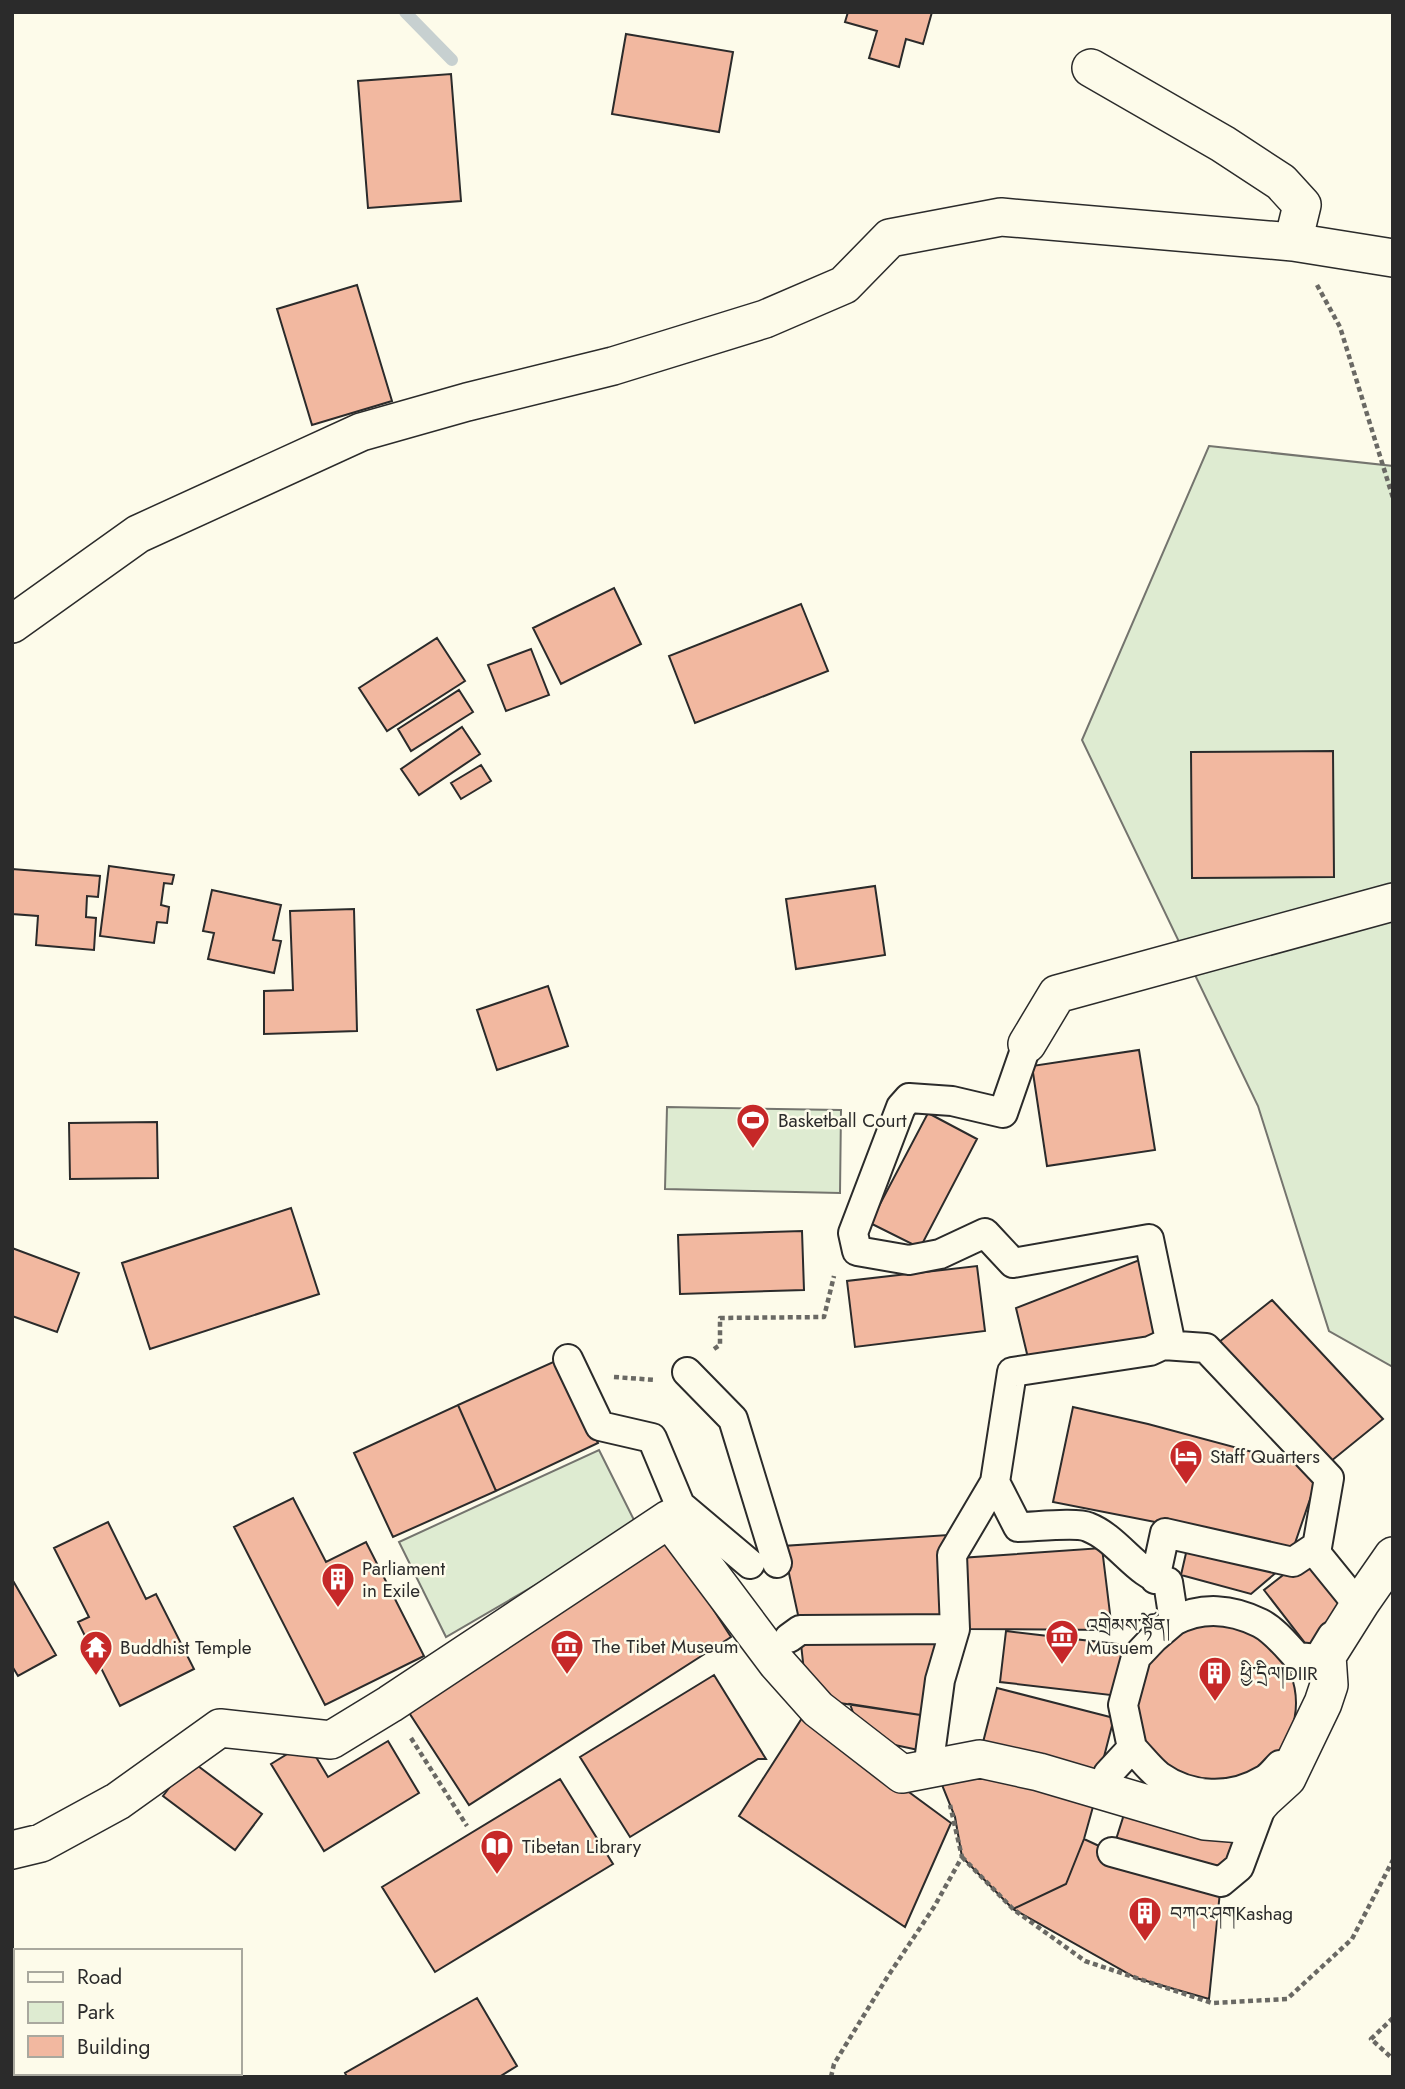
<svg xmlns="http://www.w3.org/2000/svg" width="1405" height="2089" viewBox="0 0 1405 2089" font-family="Jost,'Noto Serif Tibetan',sans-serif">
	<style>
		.green { fill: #deebd1; stroke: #74746e; stroke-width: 2 }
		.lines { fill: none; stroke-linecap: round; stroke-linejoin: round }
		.stream { stroke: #c7d0d0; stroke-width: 12 }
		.building { fill: #f2b8a0; stroke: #2b2b2b; stroke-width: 2 }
		.pedestrian-casing { stroke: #2b2b2b; stroke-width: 32 }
		.minor-casing { stroke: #2b2b2b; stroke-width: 40 }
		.path { stroke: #6a6964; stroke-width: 4.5; stroke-dasharray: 5 3.5; stroke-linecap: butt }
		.pedestrian { stroke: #fdfbea; stroke-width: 28 }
		.minor { stroke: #fdfbea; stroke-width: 37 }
		.labels { text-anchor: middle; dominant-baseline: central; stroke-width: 5; stroke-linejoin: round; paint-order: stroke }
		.poi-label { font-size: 19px; fill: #2b2b2b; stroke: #fdfbea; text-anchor: start }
	</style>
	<rect width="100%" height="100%" fill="#fdfbea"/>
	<path class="green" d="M1209 446 1393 466V1367L1329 1331 1258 1106 1082 740Z
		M667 1107 841 1110 840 1193 665 1189Z
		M599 1450 637 1526 446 1637 399 1542Z"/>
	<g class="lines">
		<path class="stream" d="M405 12 452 60"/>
	</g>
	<path class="building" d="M848 12H932L923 44 906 39 899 67 869 58 877 31 845 22Z
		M626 34 733 52 719 132 612 114Z
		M451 74 461 201 368 208 358 81Z
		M357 285 392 401 312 425 277 309Z
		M614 588 641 644 561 684 533 628Z
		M801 604 828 671 695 723 669 656Z
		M437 638 465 681 387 731 359 688Z
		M531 649 549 695 506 711 488 665Z
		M459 690 473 712 411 751 398 729Z
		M462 727 480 754 419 795 401 769Z
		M1333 751 1334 877 1192 878 1191 752Z
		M481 765 491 781 461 799 451 783Z
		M109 866 174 875 172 884 164 883 161 905 169 907 167 923 157 922 154 943 100 936Z
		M12 869 100 876 98 897 87 896 86 917 96 918 94 950 36 945 38 916 12 914Z
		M875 886 885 955 796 969 786 899Z
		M212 890 281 905 273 940 281 941 274 973 208 959 214 933 203 931Z
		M354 909 357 1031 264 1034V991L293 990 290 911Z
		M548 986 568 1046 497 1070 477 1010Z
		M1139 1050 1155 1150 1047 1166 1032 1066Z
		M928 1113 977 1139 920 1248 870 1223Z
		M157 1122 158 1178 70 1179 69 1123Z
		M291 1208 319 1294 150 1349 122 1263Z
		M802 1231 804 1290 680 1294 678 1235Z
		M12 1248 79 1273 57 1332 12 1316Z
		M1142 1259 1158 1338 1029 1362 1016 1308Z
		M977 1266 985 1331 855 1347 847 1281Z
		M1272 1300 1383 1419 1325 1466 1214 1346Z
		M560 1359 598 1443 496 1491 458 1405Z
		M458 1405 496 1491 393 1537 354 1453Z
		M1073 1407 1148 1424 1320 1470 1293 1549 1053 1502Z
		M293 1498 326 1562 366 1542 424 1656 325 1705 234 1527Z
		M108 1522 146 1599 156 1594 194 1669 120 1706 78 1622 89 1617 54 1548Z
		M948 1535 945 1616 800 1624 783 1546Z
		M668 1539 731 1637 469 1805 406 1708Z
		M1189 1540 1285 1565 1251 1594 1181 1575Z
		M1102 1548 1112 1630 965 1629 960 1558Z
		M1309 1555 1346 1604 1312 1652 1264 1590Z
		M12 1579 56 1655 18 1676 12 1666Z
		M1136 1703a80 80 0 1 1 160 0a80 80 0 1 1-160 0Z
		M1006 1631 1125 1645 1119 1696 1000 1682Z
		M800 1635H942L928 1716 826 1701 804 1671Z
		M714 1675 766 1759H758L630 1837 580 1757Z
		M997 1688 1114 1718 1098 1780 981 1750Z
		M850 1704 928 1716 923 1751 862 1738Z
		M804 1715 951 1823 905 1927 739 1816Z
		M388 1741 419 1793 324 1851 271 1764 307 1742 328 1777Z
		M190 1760 262 1814 235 1850 163 1796Z
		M938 1775 1043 1778 1096 1796 1084 1839 1066 1884 1013 1909 962 1857 955 1817Z
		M560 1779 613 1864 435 1972 382 1887Z
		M1127 1805 1240 1832 1221 1882 1112 1852Z
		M1084 1839 1112 1852 1221 1882 1209 1999 1136 1978 1013 1909 1066 1884Z
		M477 1998 517 2066 499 2077H347L345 2073Z"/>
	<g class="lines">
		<defs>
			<path id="pedestrian" d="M1027 1044 1003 1113 952 1101 909 1098 901 1107 853 1233 857 1251 909 1260 940 1254 985 1233 1013 1263 1149 1239 1171 1345
				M568 1359 600 1426 652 1438 680 1505 750 1564
				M687 1372 733 1419 777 1563
				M1155 1579 1165 1533 1293 1562 1317 1546
				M1174 1621C1202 1606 1232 1609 1260 1623 1274 1630 1286 1645 1297 1657L1318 1659 1332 1636
				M789 1638 800 1630 955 1629
				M1132 1748C1141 1757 1149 1768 1159 1776 1190 1798 1231 1800 1264 1780 1270 1777 1275 1770 1280 1765
				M928 1769 940 1680 955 1629 952 1555 995 1482
				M1103 1790 1108 1774 1132 1748 1123 1705 1136 1657 1154 1638 1174 1621 1168 1582C1136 1575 1119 1539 1088 1527 1076 1522 1033 1527 1018 1527L995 1482 1012 1372 1150 1351 1163 1345 1206 1348 1329 1478 1316 1553 1359 1606
				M1112 1852 1221 1882 1239 1867 1262 1805"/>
			<path id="minor" d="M1091 68 1223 144 1281 182 1302 205 1293 242
				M12 624 138 534 361 432 467 402 613 366 765 319 844 285 890 238 1001 217 1293 242 1393 258
				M1027 1044 1057 994 1393 902
				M12 1850 41 1843 118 1801 220 1728 331 1740 390 1704 669 1519 777 1663 818 1709 902 1774 980 1759 1039 1772 1205 1821 1242 1824 1264 1799 1287 1778 1323 1703 1329 1685 1327 1656 1361 1602 1393 1556"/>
		</defs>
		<use href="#pedestrian" class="pedestrian-casing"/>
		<use href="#minor" class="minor-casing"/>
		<path class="path" d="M1317 285 1340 327 1393 498
			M714 1349 720 1345V1318L824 1317 834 1276
			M614 1377 655 1380
			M411 1738 467 1826
			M962 1857 1013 1909 1085 1961 1212 2003 1287 1999 1352 1939 1393 1860
			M1393 2018 1371 2039 1393 2059
			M831 2077 834 2064 888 1976 934 1907 962 1857 950 1805"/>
		<use href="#pedestrian" class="pedestrian"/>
		<use href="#minor" class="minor"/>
	</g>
	<defs>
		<symbol id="stadium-pin" viewBox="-11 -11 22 30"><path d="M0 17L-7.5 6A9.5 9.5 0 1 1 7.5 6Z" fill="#c62828" stroke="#fdfbea"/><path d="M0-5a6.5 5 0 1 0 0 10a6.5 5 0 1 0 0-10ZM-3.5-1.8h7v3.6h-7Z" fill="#fff"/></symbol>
		<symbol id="hotel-pin" viewBox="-11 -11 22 30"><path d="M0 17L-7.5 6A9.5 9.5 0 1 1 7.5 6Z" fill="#c62828" stroke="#fdfbea"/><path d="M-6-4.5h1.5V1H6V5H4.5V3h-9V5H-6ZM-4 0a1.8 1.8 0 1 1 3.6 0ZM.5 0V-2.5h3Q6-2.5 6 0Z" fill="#fff"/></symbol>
		<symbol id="building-pin" viewBox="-11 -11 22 30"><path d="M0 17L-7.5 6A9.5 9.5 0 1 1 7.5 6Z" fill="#c62828" stroke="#fdfbea"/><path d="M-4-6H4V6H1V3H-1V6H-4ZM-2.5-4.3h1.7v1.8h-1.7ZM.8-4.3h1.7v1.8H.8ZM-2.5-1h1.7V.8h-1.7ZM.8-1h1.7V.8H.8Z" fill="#fff"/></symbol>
		<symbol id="museum-pin" viewBox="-11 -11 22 30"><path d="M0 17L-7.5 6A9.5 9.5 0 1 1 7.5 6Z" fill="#c62828" stroke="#fdfbea"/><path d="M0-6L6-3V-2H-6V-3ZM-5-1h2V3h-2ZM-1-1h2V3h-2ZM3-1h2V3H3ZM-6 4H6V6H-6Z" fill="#fff"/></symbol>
		<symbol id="temple-pin" viewBox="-11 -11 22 30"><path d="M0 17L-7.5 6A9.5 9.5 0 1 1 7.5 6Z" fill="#c62828" stroke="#fdfbea"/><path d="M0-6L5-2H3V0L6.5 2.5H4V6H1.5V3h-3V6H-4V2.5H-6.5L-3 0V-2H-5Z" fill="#fff"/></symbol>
		<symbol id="library-pin" viewBox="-11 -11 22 30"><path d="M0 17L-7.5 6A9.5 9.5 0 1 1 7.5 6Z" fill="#c62828" stroke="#fdfbea"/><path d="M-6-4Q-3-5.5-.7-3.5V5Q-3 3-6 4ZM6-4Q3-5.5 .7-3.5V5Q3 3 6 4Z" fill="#fff"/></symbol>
	</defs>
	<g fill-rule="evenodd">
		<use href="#stadium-pin" x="734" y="1101" width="38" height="52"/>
		<use href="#hotel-pin" x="1167" y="1437" width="38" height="52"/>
		<use href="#building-pin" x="319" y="1560" width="38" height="52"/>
		<use href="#museum-pin" x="1043" y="1617" width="38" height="52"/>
		<use href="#museum-pin" x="548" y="1627" width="38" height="52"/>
		<use href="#temple-pin" x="77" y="1628" width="38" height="52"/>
		<use href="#building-pin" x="1196" y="1654" width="38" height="52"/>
		<use href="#library-pin" x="478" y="1827" width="38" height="52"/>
		<use href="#building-pin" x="1126" y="1894" width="38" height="52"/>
	</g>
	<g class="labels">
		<g class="poi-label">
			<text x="778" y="1120">Basketball Court</text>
			<text x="1210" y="1456">Staff Quarters</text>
			<text x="362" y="1568">Parliament<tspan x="362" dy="22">in Exile</tspan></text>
			<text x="1086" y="1625">འགྲེམས་སྟོན།<tspan x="1086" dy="22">Musuem</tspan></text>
			<text x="592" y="1646">The Tibet Museum</text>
			<text x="120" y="1647">Buddhist Temple</text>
			<text x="1240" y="1673">ཕྱི་དྲིལ།DIIR</text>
			<text x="522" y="1846">Tibetan Library</text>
			<text x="1170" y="1913">བཀའ་ཤགKashag</text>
		</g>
	</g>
	<rect width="1405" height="2089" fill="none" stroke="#2b2b2b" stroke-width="28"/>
	<rect x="14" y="1949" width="228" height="126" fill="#fdfbea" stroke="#a9a89e" stroke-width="2"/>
	<rect x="28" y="1972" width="35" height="10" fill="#fdfbea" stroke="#a9a89e" stroke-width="2"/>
	<text x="77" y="1984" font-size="21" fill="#2b2b2b">Road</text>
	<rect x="28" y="2002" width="35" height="21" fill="#deebd1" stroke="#a9a89e" stroke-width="2"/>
	<text x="77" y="2019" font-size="21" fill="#2b2b2b">Park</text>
	<rect x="28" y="2036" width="35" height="21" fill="#f2b8a0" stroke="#a9a89e" stroke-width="2"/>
	<text x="77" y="2054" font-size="21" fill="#2b2b2b">Building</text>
</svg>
